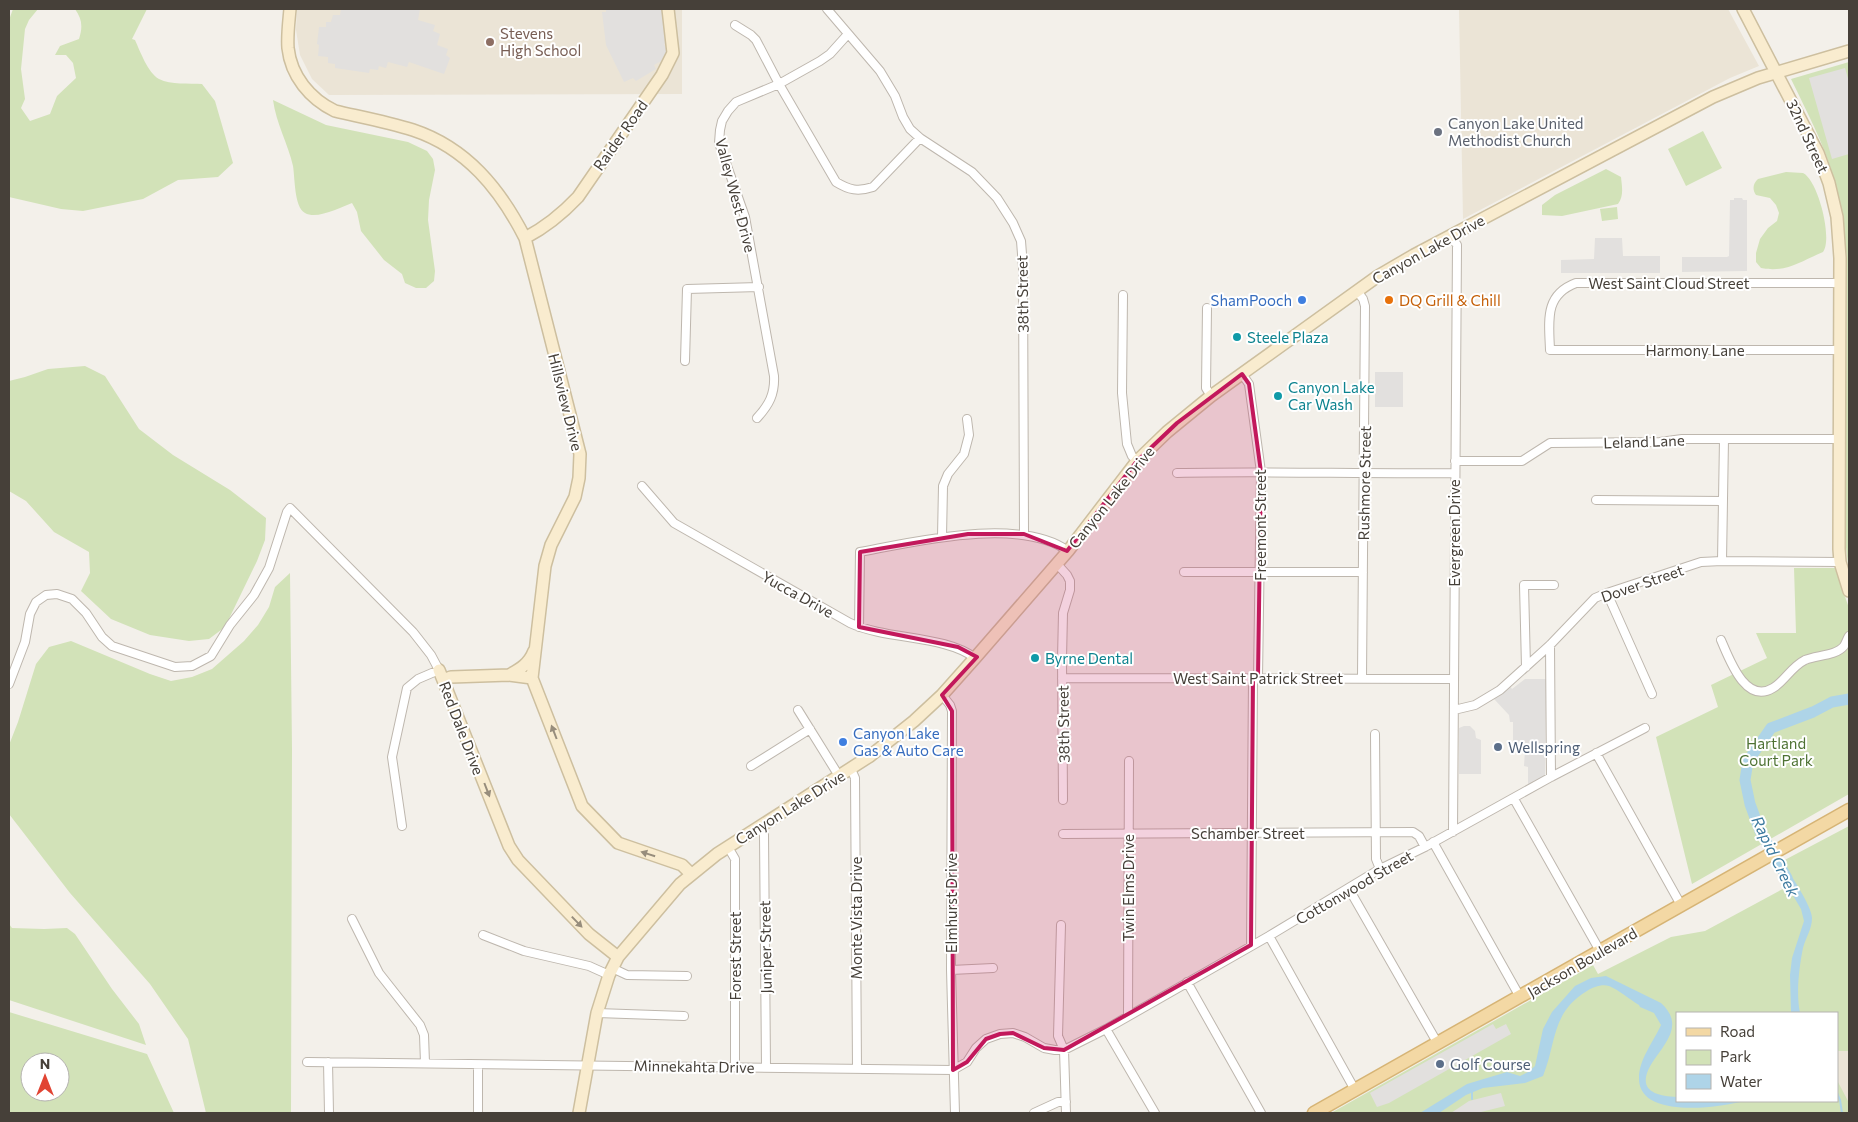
<svg xmlns="http://www.w3.org/2000/svg" width="1858" height="1122" viewBox="0 0 1858 1122" font-family="Commissioner,sans-serif">
	<style>
		.education { fill: #ebe4d6 }
		.green { fill: #d2e2b8; fill-rule: evenodd }
		.parking { fill: #e2e0de }
		.water { fill: #aed4e8 }
		.lines { fill: none; stroke-linecap: round; stroke-linejoin: round }
		.stream { stroke: #aed4e8; stroke-width: 2 }
		.river { stroke: #aed4e8; stroke-width: 11 }
		.street-casing { stroke: #beb7ae; stroke-width: 10 }
		.secondary-casing { stroke: #cdbf9f; stroke-width: 14 }
		.primary-casing { stroke: #d6b475; stroke-width: 15 }
		.street { stroke: #fff; stroke-width: 8 }
		.secondary { stroke: #f9eccf; stroke-width: 11 }
		.primary { stroke: #f3d8a4; stroke-width: 12 }
		.oneway { fill: #978d7c }
		.marked { fill: #c2185b; fill-opacity: 0.2; stroke: #c2185b; stroke-width: 4; stroke-linejoin: round }
		.education-dot { fill: #8d6e63; stroke: #fff; stroke-width: 2 }
		.worship-dot { fill: #6b7280; stroke: #fff; stroke-width: 2 }
		.shop-dot { fill: #3f7fe0; stroke: #fff; stroke-width: 2 }
		.food-dot { fill: #e8710a; stroke: #fff; stroke-width: 2 }
		.culture-dot { fill: #0f9aa8; stroke: #fff; stroke-width: 2 }
		.service-dot { fill: #5c6f8a; stroke: #fff; stroke-width: 2 }
		.labels { text-anchor: middle; dominant-baseline: central; stroke-width: 4; stroke-linejoin: round; paint-order: stroke }
		.education-label { font-size: 15px; fill: #785e54; stroke: #fff; text-anchor: start }
		.worship-label { font-size: 15px; fill: #5b616d; stroke: #fff; text-anchor: start }
		.street-label { font-size: 15px; fill: #464039; stroke: #fff }
		.shop-label { font-size: 15px; fill: #366cbe; stroke: #fff; text-anchor: end }
		.food-label { font-size: 15px; fill: #c56008; stroke: #fff; text-anchor: start }
		.culture-label { font-size: 15px; fill: #0d838f; stroke: #fff; text-anchor: start }
		.park-label { font-size: 15px; fill: #4e7233; stroke: #fff }
		.service-label { font-size: 15px; fill: #4e5e75; stroke: #fff; text-anchor: start }
		.water-label { font-size: 16px; font-style: italic; fill: #3c7a9f; stroke: #fff }
	</style>
	<rect width="100%" height="100%" fill="#f3f0ea"/>
	<path class="education" d="M297 9H682V94L329 95 312 79 300 55 296 30Z
		M1459 9H1728L1759 66 1730 78 1463 219Z
		M1837 1051H1849V1105L1837 1080Z"/>
	<path class="green" d="M13 9H38L29 20 25 29 21 69 25 99 21 108 30 121 50 114 57 96 76 78 73 63 66 55H55L60 46 79 39C83 26 82 19 75 9H147L132 39 135 40C140 51 148 73 159 79 171 85 189 83 202 84L215 101 233 163 218 177 178 180 143 199 83 211 61 209 9 197V20Z
		M1849 62V573L1845 539 1847 263C1845 235 1842 207 1834 179 1824 144 1807 112 1791 79Z
		M273 100 326 125 408 142 427 151 433 159 435 170 429 200 428 220 435 271 434 281 426 288H416L405 283 402 274 384 260 361 231 357 212 352 203C341 207 317 220 305 213 294 207 295 177 293 166 288 144 276 123 273 100Z
		M1703 131 1722 168 1686 186 1668 149Z
		M1606 169 1621 177C1622 187 1624 196 1618 204L1562 216 1542 215V205L1555 195Z
		M1786 172 1803 173C1818 180 1833 239 1823 252 1801 261 1787 273 1761 268L1756 262V253L1760 239 1768 228 1777 221 1779 213 1776 205 1770 198 1756 195C1752 190 1753 183 1758 179Z
		M1617 207 1618 219 1602 221 1600 209Z
		M85 366 105 376 139 429 173 455 230 490 266 518 265 540 257 561 225 627 209 639 189 641 150 635 111 619 81 591 90 573 89 552 54 532 26 501 9 491V381L25 377 48 369Z
		M1794 568H1835L1849 608V794L1692 884 1656 737 1718 707 1711 685 1767 658 1756 633H1796Z
		M290 573 292 750 291 1113H206L188 1039 150 984 70 893 9 814V745L18 722 36 664 49 647 71 641 150 674 171 681 192 677 212 669 244 641 258 625 269 607 275 587Z
		M1849 826V1051H1837V1013H1677V1101H1837V1080L1849 1103V1113H1331L1593 965 1598 974 1671 937 1705 931 1790 885 1779 863Z
		M9 924 12 928 44 929 67 928 75 934 112 989 139 1024 146 1045 9 1000Z
		M9 1012 147 1054 174 1113H9ZM30 1062H60V1092H30Z"/>
	<path class="parking" d="M341 9H420L418 20 435 25 433 31 440 34 437 45 448 49 446 55 450 58 444 74 409 62 407 67 388 62 386 68 379 66 378 70 370 69 369 73 335 68V64L328 63V57L318 56 319 45 317 44 319 27H326V22H331L333 15H340Z
		M606 9H664L668 32 665 33 669 41 664 44 668 53 663 60 654 65 656 69 636 81 633 78 624 82 606 45 602 12H606Z
		M1845 68 1849 82V154L1832 159 1809 78Z
		M1734 198H1742L1743 200H1747V271L1682 272V257H1727L1729 256 1730 200H1734Z
		M1595 238H1622L1623 256H1660V273H1561V260L1594 259Z
		M1375 372H1403V407H1375Z
		M1525 679H1546L1545 775 1528 786V767L1524 766 1525 750 1519 749 1513 743V722H1510L1509 715 1494 699 1510 686 1512 689Z
		M1464 726H1470L1475 731 1476 738 1481 740V774H1459V728Z
		M1493 1024 1496 1029 1506 1024 1511 1034 1389 1103 1377 1107 1370 1093Z
		M1501 1093 1505 1106 1477 1113H1451L1469 1101Z"/>
	<path class="water" d="M1783 863C1790 874 1812 906 1812 918 1812 929 1806 937 1803 948 1799 968 1796 993 1800 1013H1791L1790 975 1792 958 1804 921 1801 909 1776 867Z
		M1606 976 1661 1003C1685 1025 1665 1043 1652 1063 1636 1089 1653 1096 1677 1097V1101H1744C1718 1108 1638 1119 1639 1078 1639 1059 1654 1041 1661 1025L1654 1013 1640 1007 1639 1005C1629 999 1619 990 1609 986 1602 984 1593 987 1587 991 1551 1013 1557 1041 1543 1076L1525 1083 1483 1088 1466 1095 1439 1113H1420L1467 1084 1507 1072 1520 1076 1528 1072 1535 1066 1543 1029 1552 1012 1575 986 1591 978Z"/>
	<g class="lines">
		<path class="stream" d="M1472 1091V1099
			M1837 1093 1840 1100 1842 1113"/>
		<path class="river" d="M1787 878 1760 831 1750 804 1745 780 1748 761 1771 728 1813 712 1832 702 1849 699"/>
		<defs>
			<path id="street" d="M827 9 880 71 895 96 903 117 910 129 920 138 972 172 997 198 1013 223 1021 241 1023 267 1024 534
				M735 25 751 35 756 40 779 84 836 182C849 190 858 192 873 187L920 138
				M1451 236 1457 245 1453 832
				M1357 291 1363 299 1365 306 1362 678
				M1123 295 1122 393 1127 444 1132 456 1137 461
				M1207 308 1206 388 1211 396
				M1840 350H1550C1549 321 1544 295 1576 283H1840
				M685 361 687 289 759 287
				M1242 374 1249 384 1261 472 1258 678
				M757 418C769 405 775 394 774 376L745 217 719 143 720 130 722 121 728 111 736 102 779 84 820 61 830 54 848 34
				M1455 461H1522L1550 443 1660 442 1682 439H1840
				M1177 473C1269 471 1362 474 1454 473
				M642 486 674 523 850 623C887 640 945 635 975 658
				M1596 500 1723 501
				M942 537 943 486 948 474 964 454 969 435 967 419
				M1722 561 1724 439
				M1057 564 1067 575 1070 581V590L1063 613 1062 659 1063 800
				M1184 572H1363
				M1607 593 1652 694
				M859 627 860 552C914 542 1020 516 1068 551
				M1721 640C1729 658 1745 705 1773 688 1785 681 1791 667 1805 660 1816 655 1836 656 1844 646 1846 643 1847 639 1849 636
				M1550 645 1551 777
				M1526 667 1524 585H1554
				M1062 678 1453 679
				M9 684 25 642 30 614 36 602 46 595 57 594 72 599 86 613 102 637 112 646 175 667 192 666 211 656 230 625 254 595 269 568 287 512 290 508 413 632 431 655 439 670 418 679 407 688 392 757 402 826
				M942 695 950 705 952 711 951 970 955 1113
				M798 710 839 776
				M1454 710 1475 705 1500 690 1550 645 1595 598 1607 593 1701 562 1722 561 1840 562
				M1375 734 1376 859 1380 869
				M1596 753 1681 905
				M751 766 810 729
				M851 769 855 778 857 1068
				M1514 799 1600 951
				M761 827 764 835 766 1067
				M1063 834 1413 832 1419 836 1425 847
				M1433 842 1520 997
				M728 847 735 859V1067
				M1349 889 1438 1044
				M352 919 379 973 420 1025 424 1035 425 1063
				M1061 925 1058 1036 1064 1050 1066 1113
				M483 935 524 951 589 966 609 975
				M1269 936 1355 1090
				M1251 945 1253 678
				M612 968 627 975 687 976
				M951 970 993 968
				M1187 982 1261 1113
				M597 1013 684 1016
				M1128 1016 1129 761
				M1106 1029 1155 1113
				M307 1062 953 1070 967 1062 976 1048 986 1039 1000 1034 1013 1033 1025 1037 1044 1048 1055 1050H1064L1106 1029 1269 936 1380 869 1425 847 1551 777 1645 728
				M328 1062 329 1113
				M478 1113V1065
				M1034 1113 1058 1102H1066"/>
			<path id="secondary" d="M290 9C289 21 287 35 288 48 291 76 310 99 335 111 361 117 388 122 413 130 467 148 500 189 525 238L580 454 579 478 575 497 551 545 545 566 532 678 582 806 618 843 682 865 691 874
				M1743 9 1818 153 1829 183 1837 217 1840 258 1839 549 1840 562 1849 591
				M525 238C546 227 562 214 578 197L662 75 673 53 668 9
				M439 670 509 846 518 860 589 934 618 957
				M509 675C520 669 529 664 534 651
				M443 680 451 677 509 675 532 678
				M579 1113 597 1013 609 975 618 957 680 884 717 854 870 756 914 721 942 695 975 658 1068 551 1137 461 1167 432 1211 396 1378 276 1414 255 1713 97 1758 78 1849 51"/>
			<path id="primary" d="M1314 1113 1849 810"/>
		</defs>
		<use href="#street" class="street-casing"/>
		<use href="#secondary" class="secondary-casing"/>
		<use href="#primary" class="primary-casing"/>
		<use href="#street" class="street"/>
		<use href="#secondary" class="secondary"/>
		<use href="#primary" class="primary"/>
	</g>
	<defs><path id="oneway-solid" d="M-6-.8H1V-3.2L6.5 0L1 3.2V.8H-6Z" transform="scale(1.25)"/></defs>
	<g class="oneway">
		<use href="#oneway-solid" transform="translate(554 732) rotate(-111)"/>
		<use href="#oneway-solid" transform="translate(487 790) rotate(69)"/>
		<use href="#oneway-solid" transform="translate(648 854) rotate(-162)"/>
		<use href="#oneway-solid" transform="translate(577 922) rotate(46)"/>
	</g>
	<path class="marked" d="M1242 374 1249 384 1261 472 1258 678H1253L1251 945 1064 1050 1044 1048 1013 1033 1000 1034 986 1039 967 1062 953 1070 952 711 942 695 977 657 958 647 859 627 860 552 968 534H1024L1067 551 1137 461 1177 423Z"/>
	<circle class="education-dot" cx="490" cy="42" r="5"/>
	<circle class="worship-dot" cx="1438" cy="132" r="5"/>
	<g class="shop-dot">
		<circle cx="1302" cy="300" r="5"/>
		<circle cx="843" cy="742" r="5"/>
	</g>
	<circle class="food-dot" cx="1389" cy="300" r="5"/>
	<g class="culture-dot">
		<circle cx="1237" cy="337" r="5"/>
		<circle cx="1278" cy="396" r="5"/>
		<circle cx="1035" cy="658" r="5"/>
	</g>
	<g class="service-dot">
		<circle cx="1498" cy="747" r="5"/>
		<circle cx="1440" cy="1064" r="5"/>
	</g>
	<g class="labels">
		<g class="education-label">
			<text x="500" y="33">Stevens<tspan x="500" dy="17">High School</tspan></text>
		</g>
		<g class="worship-label">
			<text x="1448" y="123">Canyon Lake United<tspan x="1448" dy="17">Methodist Church</tspan></text>
		</g>
		<g class="street-label">
			<text transform="translate(620 135) rotate(-55)">Raider Road</text>
			<text transform="translate(1808 136) rotate(65)">32nd Street</text>
			<text transform="translate(736 195) rotate(75)">Valley West Drive</text>
			<text transform="translate(1428 249) rotate(-29)">Canyon Lake Drive</text>
			<text x="1669" y="283">West Saint Cloud Street</text>
			<text transform="translate(1022 294) rotate(-91)">38th Street</text>
			<text x="1695" y="350">Harmony Lane</text>
			<text transform="translate(566 402) rotate(76)">Hillsview Drive</text>
			<text transform="translate(1644 441) rotate(-2)">Leland Lane</text>
			<text transform="translate(1364 483) rotate(-89)">Rushmore Street</text>
			<text transform="translate(1111 497) rotate(-51)">Canyon Lake Drive</text>
			<text transform="translate(1260 525) rotate(-90)">Freemont Street</text>
			<text transform="translate(1454 533) rotate(-90)">Evergreen Drive</text>
			<text transform="translate(1642 583) rotate(-19)">Dover Street</text>
			<text transform="translate(798 594) rotate(29)">Yucca Drive</text>
			<text x="1258" y="678">West Saint Patrick Street</text>
			<text transform="translate(1063 724) rotate(-91)">38th Street</text>
			<text transform="translate(462 728) rotate(69)">Red Dale Drive</text>
			<text transform="translate(790 807) rotate(-32)">Canyon Lake Drive</text>
			<text x="1248" y="833">Schamber Street</text>
			<text transform="translate(1354 887) rotate(-30)">Cottonwood Street</text>
			<text transform="translate(1128 888) rotate(-90)">Twin Elms Drive</text>
			<text transform="translate(951 903) rotate(-90)">Elmhurst Drive</text>
			<text transform="translate(856 918) rotate(-90)">Monte Vista Drive</text>
			<text transform="translate(765 947) rotate(-91)">Juniper Street</text>
			<text transform="translate(735 956) rotate(-90)">Forest Street</text>
			<text transform="translate(1582 962) rotate(-30)">Jackson Boulevard</text>
			<text transform="translate(694 1066) rotate(1)">Minnekahta Drive</text>
		</g>
		<g class="shop-label">
			<text x="1292" y="300">ShamPooch</text>
			<text x="853" y="733" text-anchor="start">Canyon Lake<tspan x="853" dy="17">Gas &amp; Auto Care</tspan></text>
		</g>
		<g class="food-label">
			<text x="1399" y="300">DQ Grill &amp; Chill</text>
		</g>
		<g class="culture-label">
			<text x="1247" y="337">Steele Plaza</text>
			<text x="1288" y="387">Canyon Lake<tspan x="1288" dy="17">Car Wash</tspan></text>
			<text x="1045" y="658">Byrne Dental</text>
		</g>
		<g class="park-label">
			<text x="1776" y="743">Hartland<tspan x="1776" dy="17">Court Park</tspan></text>
		</g>
		<g class="service-label">
			<text x="1508" y="747">Wellspring</text>
			<text x="1450" y="1064">Golf Course</text>
		</g>
		<g class="water-label">
			<text transform="translate(1776 856) rotate(64)">Rapid Creek</text>
		</g>
	</g>
	<rect width="1858" height="1122" fill="none" stroke="#464039" stroke-width="20"/>
	<rect x="1676" y="1012" width="162" height="90" fill="#ffffff" stroke="#b5b3b0"/>
	<rect x="1686" y="1028" width="25" height="8" fill="#f3d8a4" stroke="#b5b3b0"/>
	<text x="1720" y="1037" font-size="15" fill="#464039">Road</text>
	<rect x="1686" y="1050" width="25" height="15" fill="#d2e2b8" stroke="#b5b3b0"/>
	<text x="1720" y="1062" font-size="15" fill="#464039">Park</text>
	<rect x="1686" y="1074" width="25" height="15" fill="#aed4e8" stroke="#b5b3b0"/>
	<text x="1720" y="1087" font-size="15" fill="#464039">Water</text>
	<g transform="translate(45 1077)"><circle r="24" fill="#ffffff" stroke="#b5b3b0"/>
	<path d="M0-4L9 19L0 12L-9 19Z" fill="#e14433"/>
	<text y="-8" font-size="14" font-weight="bold" text-anchor="middle" fill="#464039">N</text>
	</g>
</svg>
